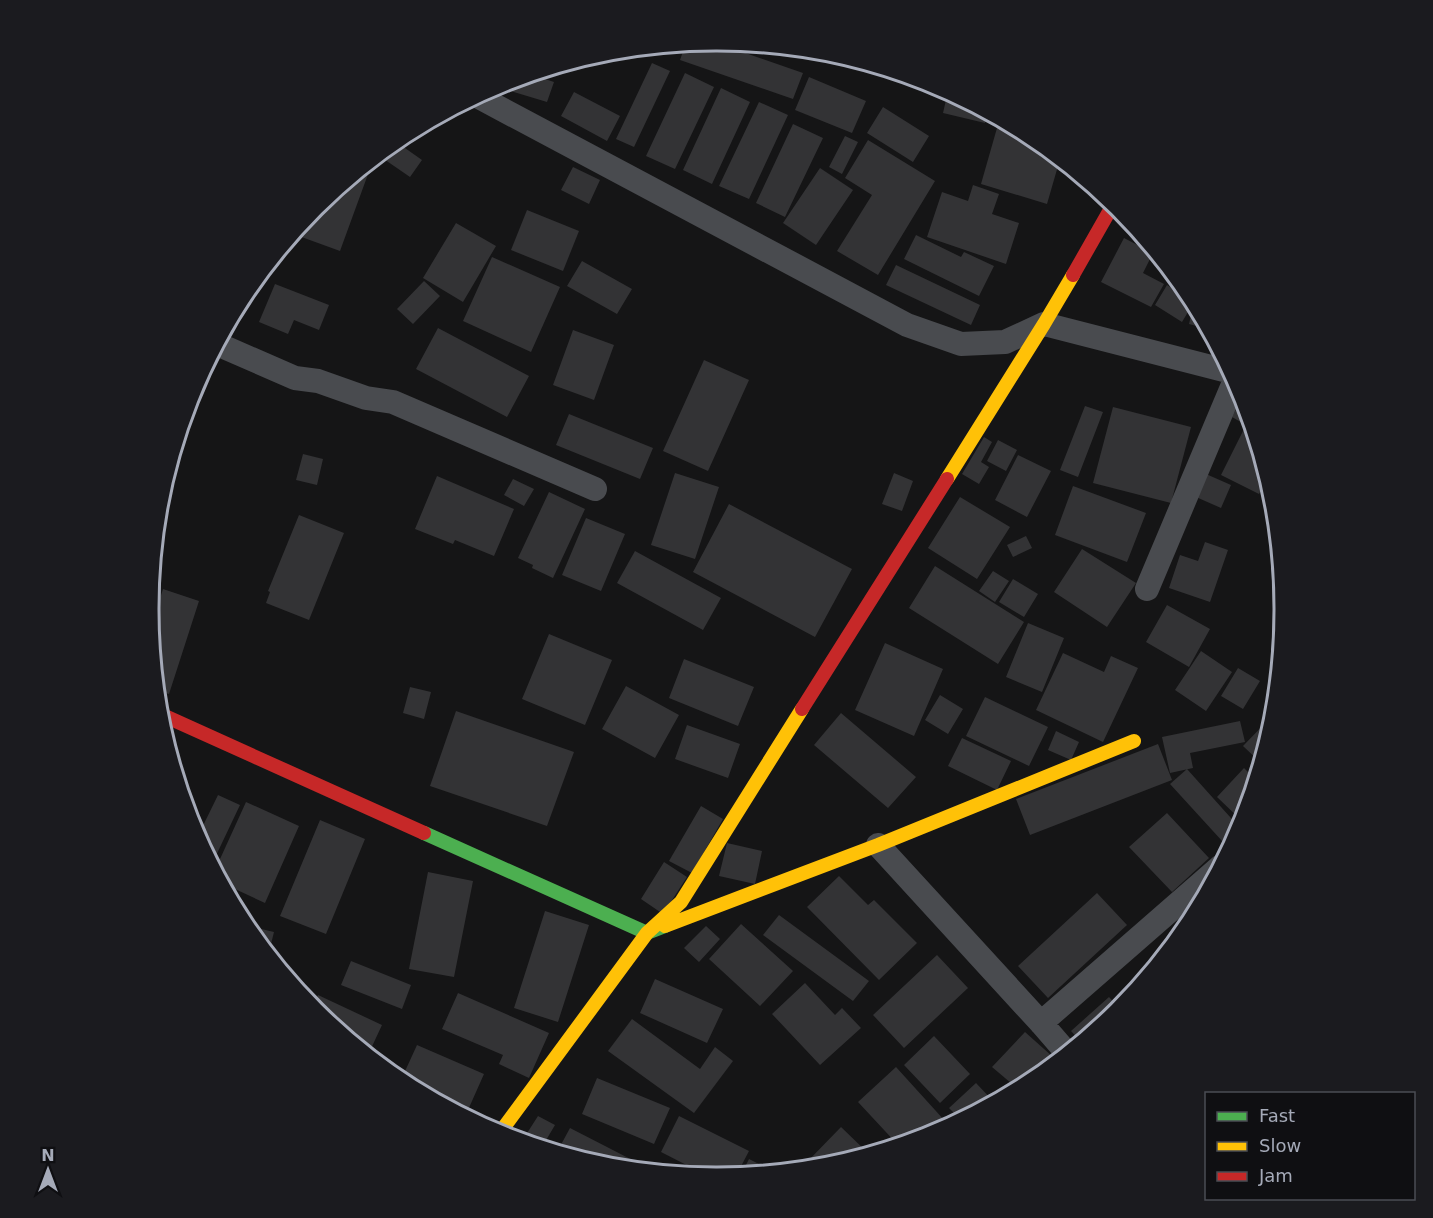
<svg xmlns="http://www.w3.org/2000/svg" width="1433" height="1218" viewBox="0 0 1433 1218" font-family="'DejaVu Sans',sans-serif">
	<style>
		.building { fill: #333335 }
		.lines { fill: none; stroke-linecap: round; stroke-linejoin: round }
		.street { stroke: #494b4f; stroke-width: 24 }
		.fast { stroke: #4caf50; stroke-width: 14 }
		.slow { stroke: #ffc107; stroke-width: 14 }
		.jam { stroke: #c62828; stroke-width: 14 }
		.rim { fill: none; stroke: #a5aab8; stroke-width: 3 }
	</style>
	<rect width="100%" height="100%" fill="#151516"/>
	<path class="building" d="M711 41 803 73 793 99 680 60 686 43Z
		M652 63 670 71 634 147 616 139Z
		M685 73 714 87 675 169 646 156Z
		M530 74 554 82 547 102 507 90 510 80Z
		M809 77 866 101 852 133 795 110Z
		M721 88 750 102 712 184 683 170Z
		M948 91 988 113 985 123 943 113Z
		M574 92 620 116 607 141 561 116Z
		M759 102 788 115 749 199 719 186Z
		M883 107 929 136 913 162 867 133Z
		M793 124 823 138 785 217 756 203Z
		M997 128 1037 140 1060 159 1047 204 981 184Z
		M845 136 858 142 842 174 829 167Z
		M868 140 935 181 878 275 837 251 872 195 845 178Z
		M395 141 422 160 410 177 378 155Z
		M367 164 371 166 340 251 296 235 300 224 315 207Z
		M573 167 600 180 589 204 561 190Z
		M820 168 853 190 816 245 783 223Z
		M973 185 999 194 992 214 1019 223 1006 264 927 237 942 192 968 201Z
		M527 210 579 231 563 271 511 250Z
		M456 223 496 246 463 302 423 278Z
		M916 235 961 257 964 252 994 266 979 296 904 259Z
		M1124 238 1153 253 1143 273 1164 284 1151 307 1101 282Z
		M492 257 560 287 531 352 463 321Z
		M582 261 632 289 617 314 567 286Z
		M896 265 980 305 971 325 886 285Z
		M424 281 440 296 413 324 397 309Z
		M275 284 329 305 319 330 294 320 288 334 259 322Z
		M1167 285 1194 302 1182 322 1155 305Z
		M1194 303 1203 319 1208 329 1189 324Z
		M438 328 529 376 507 417 416 369Z
		M573 330 614 345 594 400 553 385Z
		M704 360 749 380 708 471 663 451Z
		M1243 396 1268 477 1259 494 1221 475 1246 425 1232 417Z
		M1085 406 1103 412 1078 477 1060 470Z
		M1113 407 1191 427 1171 503 1093 483Z
		M569 414 653 448 640 479 556 445Z
		M984 437 992 442 981 462 989 467 979 484 962 474Z
		M998 440 1017 450 1006 471 987 461Z
		M303 454 323 459 317 485 296 480Z
		M1018 455 1051 471 1027 517 995 500Z
		M675 473 719 487 695 559 651 545Z
		M894 473 913 481 902 511 882 504Z
		M1206 474 1231 485 1221 508 1196 497Z
		M437 476 514 509 494 556 455 540 453 544 415 529Z
		M513 479 534 489 524 506 504 495Z
		M1073 486 1146 513 1127 562 1055 535Z
		M549 492 585 509 553 578 532 568 533 565 518 558Z
		M960 497 1010 527 977 579 928 548Z
		M729 504 852 569 815 637 693 572Z
		M299 515 344 533 309 620 266 603 270 592 268 591Z
		M586 518 625 534 601 591 562 575Z
		M1026 536 1032 548 1013 557 1007 545Z
		M1205 542 1228 550 1210 602 1169 588 1180 555 1198 561Z
		M1082 549 1136 583 1107 627 1054 592Z
		M635 551 721 598 703 630 617 583Z
		M935 566 1024 622 998 664 909 608Z
		M993 571 1009 581 995 602 979 591Z
		M1013 579 1038 594 1024 617 999 602Z
		M163 589 199 601 169 694 156 690 150 630Z
		M1167 605 1210 629 1189 667 1146 642Z
		M1028 623 1064 638 1042 692 1006 677Z
		M549 634 612 660 585 725 522 699Z
		M885 643 943 669 914 736 855 710Z
		M1201 651 1232 672 1206 711 1175 690Z
		M1063 653 1104 672 1111 656 1138 668 1103 742 1036 710Z
		M684 659 754 687 738 726 669 698Z
		M1238 668 1260 681 1243 709 1221 696Z
		M626 686 679 715 655 758 602 729Z
		M410 687 431 692 424 719 403 713Z
		M940 695 963 709 948 734 925 720Z
		M985 697 1048 727 1029 766 966 736Z
		M456 711 574 752 547 826 430 786Z
		M841 713 916 777 888 808 814 745Z
		M1275 713 1274 720 1261 763 1243 746Z
		M1240 721 1245 742 1190 753 1193 768 1170 773 1162 737Z
		M687 725 740 744 728 778 675 759Z
		M1056 731 1079 742 1071 760 1048 750Z
		M962 738 1011 761 997 790 948 766Z
		M1158 744 1172 780 1030 835 1016 799Z
		M1244 768 1256 780 1243 822 1217 797Z
		M1187 769 1239 827 1223 842 1170 784Z
		M218 795 240 805 212 864 197 838Z
		M246 802 299 826 265 903 222 883 215 870Z
		M701 806 723 819 692 873 669 861Z
		M1167 813 1209 858 1172 892 1129 847Z
		M320 820 365 839 326 934 280 916Z
		M727 843 762 851 755 884 719 876Z
		M664 862 687 877 663 914 641 899Z
		M428 872 473 881 454 977 409 969Z
		M839 876 868 905 874 900 917 943 879 980 807 907Z
		M1097 893 1127 925 1048 998 1018 966Z
		M545 911 589 925 558 1022 514 1008Z
		M779 915 869 981 853 1001 763 935Z
		M741 924 793 971 760 1006 709 959Z
		M244 925 274 932 269 952 265 951Z
		M706 926 720 939 699 962 684 948Z
		M937 955 968 988 904 1048 873 1015Z
		M351 961 411 985 402 1009 341 985Z
		M283 973 305 983 300 993Z
		M655 979 723 1009 707 1043 640 1013Z
		M805 983 835 1015 842 1008 861 1028 820 1065 772 1014Z
		M458 993 549 1033 529 1078 499 1064 503 1055 442 1029Z
		M318 995 382 1025 368 1055 314 1011 312 1008Z
		M1109 997 1120 1009 1081 1042 1071 1031Z
		M632 1019 700 1069 715 1047 733 1061 694 1113 608 1051Z
		M1025 1032 1053 1057 1030 1083 1018 1089 992 1067Z
		M934 1036 970 1074 940 1103 904 1065Z
		M417 1045 484 1074 468 1110 401 1080Z
		M896 1067 945 1121 929 1136 898 1145 858 1102Z
		M597 1078 670 1108 654 1144 582 1114Z
		M976 1083 994 1102 961 1120 949 1108Z
		M538 1116 555 1125 542 1147 522 1141Z
		M679 1116 749 1151 736 1176 710 1177 661 1152Z
		M841 1127 869 1154 827 1167 813 1168 807 1162Z
		M570 1128 642 1165 639 1170 605 1167 557 1152Z
		M749 1159 775 1172 741 1175Z"/>
	<g class="lines">
		<path class="street" d="M477 96 907 325 961 344 1005 342 1044 324 1231 372
			M217 344 295 378 318 381 366 398 393 402 595 489
			M1147 589 1235 380
			M878 845 1041 1023 1067 1053
			M1041 1023 1221 866"/>
		<path class="fast" d="M424 833 647 933 665 926"/>
		<path class="slow" d="M947 479 1044 324 1073 275
			M665 926 878 845 1134 741
			M499 1134 647 933 681 902 802 709"/>
		<path class="jam" d="M1073 275 1114 203
			M802 709 947 479
			M158 713 424 833"/>
	</g>
	<path d="M0 0H1433V1218H0ZM716 51H717A557 557 0 0 1 1274 608V610A557 557 0 0 1 717 1167H716A557 557 0 0 1 159 610V608A557 557 0 0 1 716 51Z" fill="#1b1b1f" fill-rule="evenodd"/>
	<path class="rim" d="M716 51H717A557 557 0 0 1 1274 608V610A557 557 0 0 1 717 1167H716A557 557 0 0 1 159 610V608A557 557 0 0 1 716 51Z"/>
	<rect x="1205" y="1092" width="210" height="108" fill="#0f0f12" stroke="#4b4d54" stroke-width="1.5"/>
	<rect x="1217" y="1112" width="30" height="9" fill="#4caf50" stroke="#4b4d54" stroke-width="1.5"/>
	<text x="1259" y="1122" font-size="18" fill="#a5aab8">Fast</text>
	<rect x="1217" y="1142" width="30" height="9" fill="#ffc107" stroke="#4b4d54" stroke-width="1.5"/>
	<text x="1259" y="1152" font-size="18" fill="#a5aab8">Slow</text>
	<rect x="1217" y="1172" width="30" height="9" fill="#c62828" stroke="#4b4d54" stroke-width="1.5"/>
	<text x="1259" y="1182" font-size="18" fill="#a5aab8">Jam</text>
	<g transform="translate(48 1170)" stroke="#0f0f12" stroke-width="4.5" paint-order="stroke">
	<path d="M0-4.5L10 22L0 15L-10 22Z" fill="#a5aab8"/>
	<text y="-9" font-size="16" font-weight="bold" text-anchor="middle" fill="#a5aab8">N</text>
	</g>
</svg>
